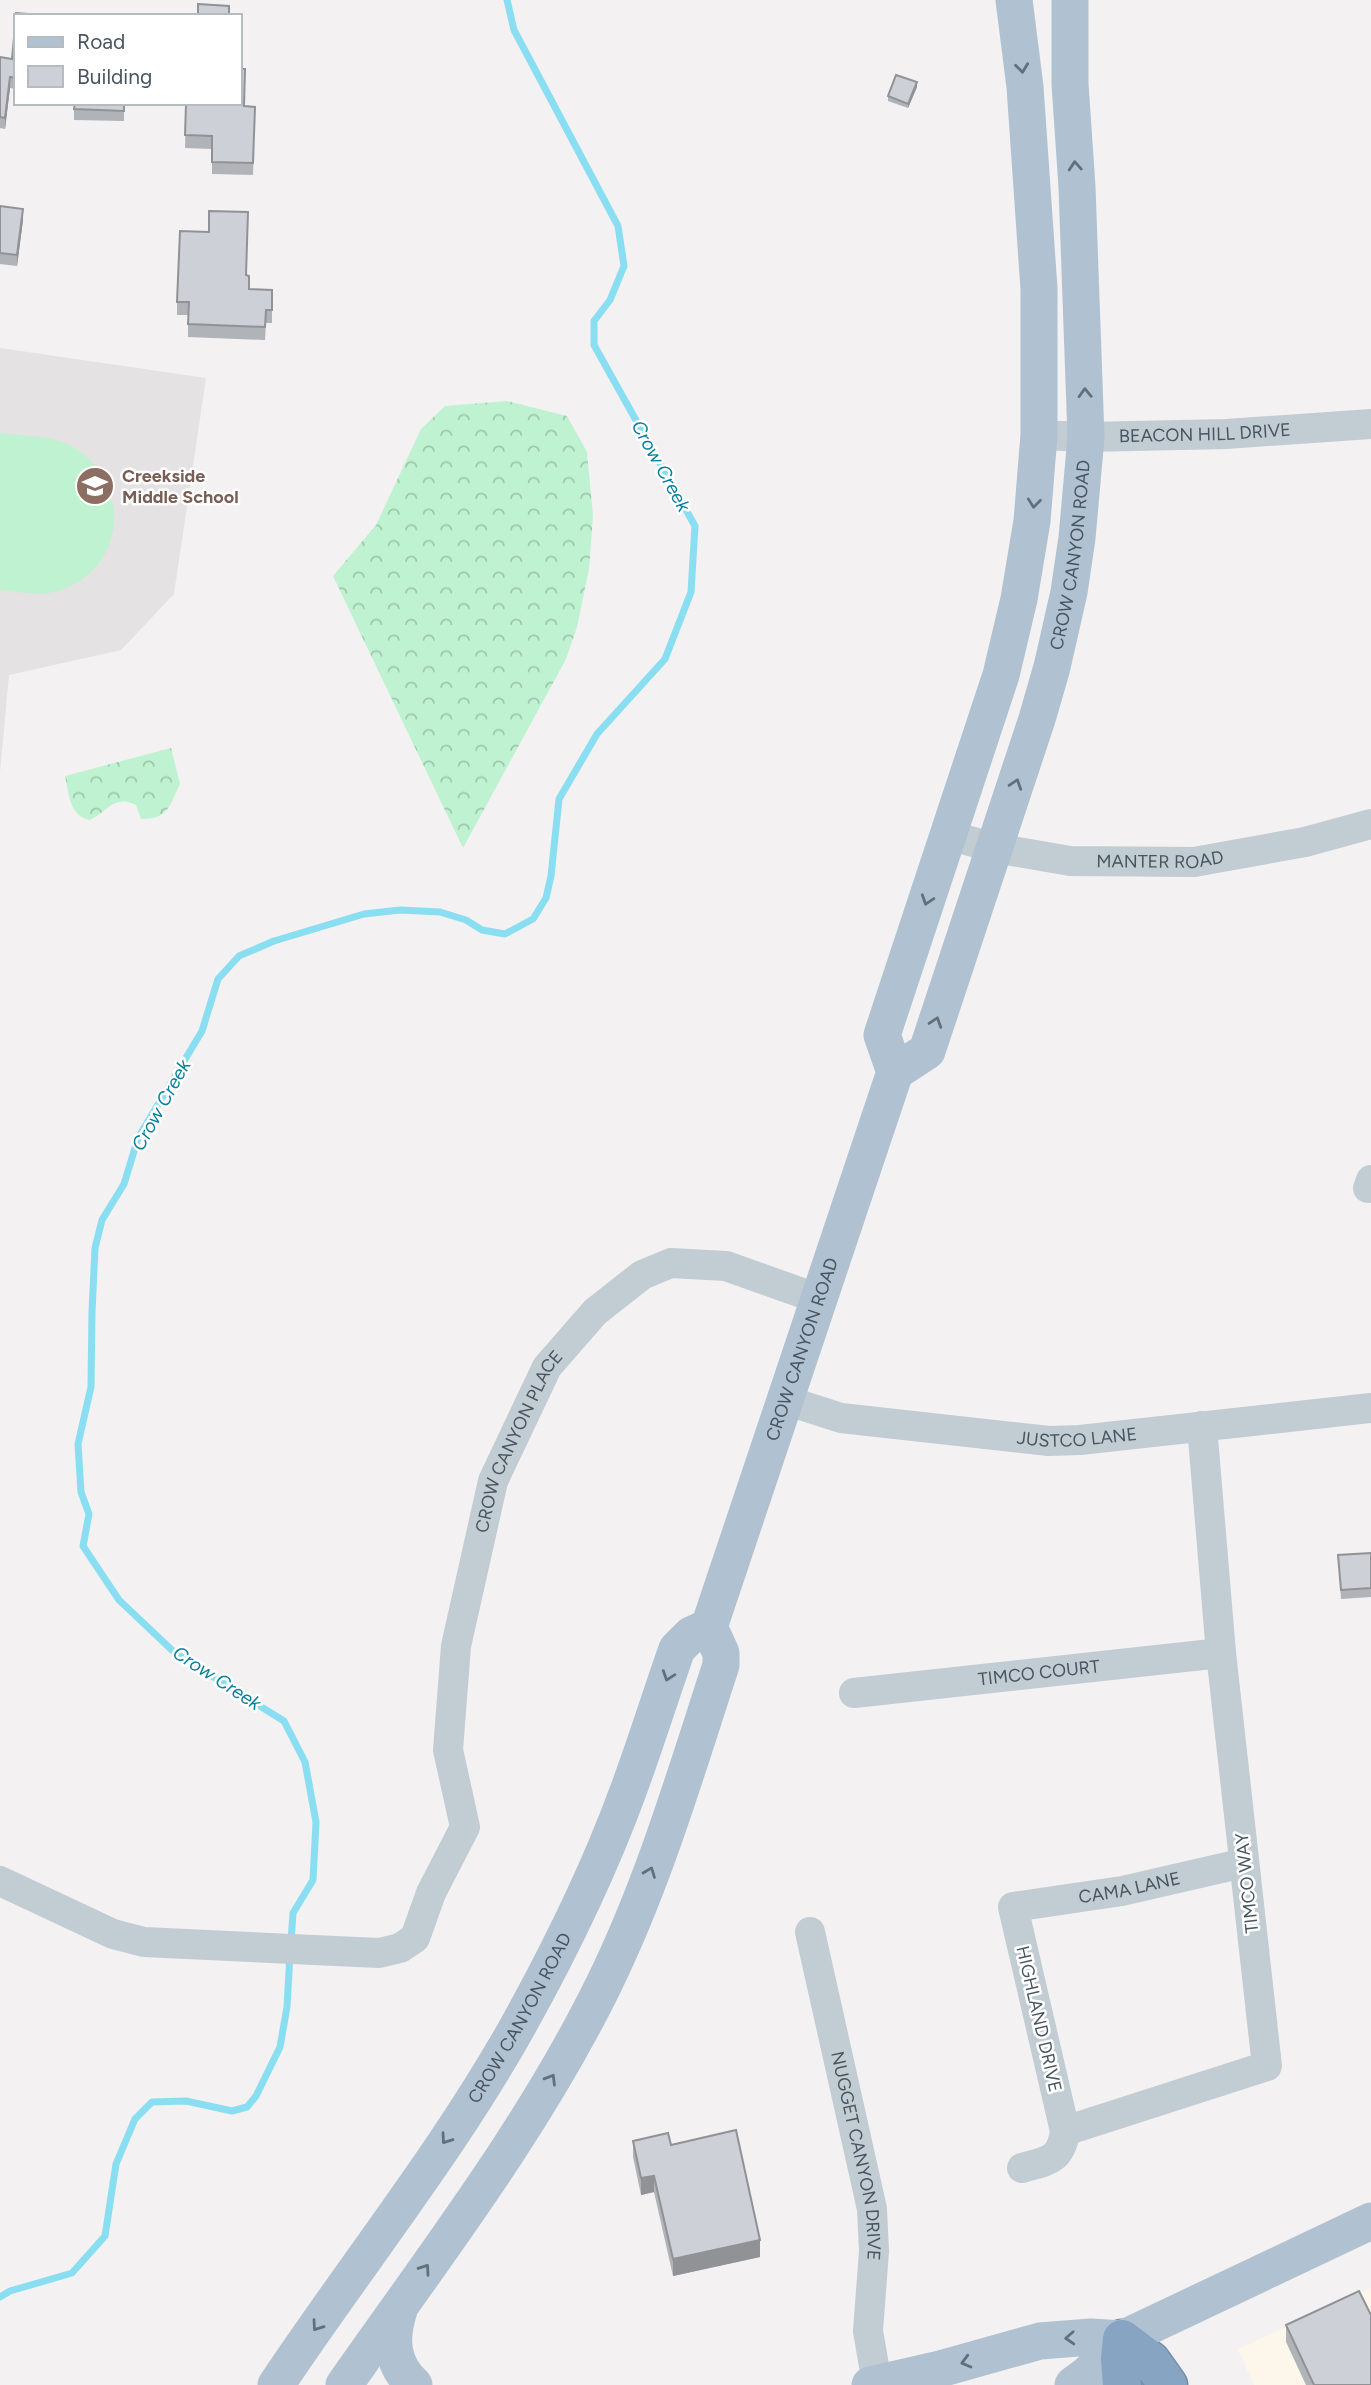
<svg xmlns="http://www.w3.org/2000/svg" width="1371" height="2385" viewBox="0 0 1371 2385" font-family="Figtree,sans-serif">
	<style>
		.commercial { fill: #fdf7eb }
		.education { fill: #e4e2e3 }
		.forest { fill: url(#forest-crowns) }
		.pitch { fill: #bff2d1 }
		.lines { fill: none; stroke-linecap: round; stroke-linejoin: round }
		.stream { stroke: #8adef1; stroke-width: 7 }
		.highway-casing { stroke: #7290ad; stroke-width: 41 }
		.minor { stroke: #c1ccd3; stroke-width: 30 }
		.major { stroke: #b0c1d1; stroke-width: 37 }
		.highway { stroke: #87a5c2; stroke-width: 38 }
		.wall { fill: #b0b3b8 }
		.shaded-wall { fill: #909296 }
		.building { fill: #cdd0d6; stroke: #909296; stroke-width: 2 }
		.oneway { stroke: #62707c }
		.labels { text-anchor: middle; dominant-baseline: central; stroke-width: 5; stroke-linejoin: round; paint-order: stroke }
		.street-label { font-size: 18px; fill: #485560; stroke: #fff }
		.education-label { font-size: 18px; font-weight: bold; fill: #785e54; stroke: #fff; text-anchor: start }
		.water-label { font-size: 19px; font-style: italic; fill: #07819c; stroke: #fff }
	</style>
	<defs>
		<pattern id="forest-crowns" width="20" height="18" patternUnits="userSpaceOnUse" patternTransform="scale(1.75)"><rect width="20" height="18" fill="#bff2d1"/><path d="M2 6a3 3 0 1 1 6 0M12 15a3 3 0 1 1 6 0" fill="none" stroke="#9dc7ad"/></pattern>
	</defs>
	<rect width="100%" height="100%" fill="#f3f1f1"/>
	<path class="commercial" d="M1371 2288V2385H1254L1238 2349Z"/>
	<path class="education" d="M0 348 206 378 174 594 121 650 9 675 0 772Z"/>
	<path class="forest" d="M507 401 567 416 587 452 593 516 589 569 577 627 566 659 463 848 333 576 376 525 421 429 445 406Z
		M171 748 180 784C169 806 169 819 141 819L136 805C114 794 107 812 90 820 69 816 69 793 65 776Z"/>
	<path class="pitch" d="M0 433C21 436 50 435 69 445 130 477 130 563 64 589 44 597 21 592 0 590Z"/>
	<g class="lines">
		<path class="stream" d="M291 1942 293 1913 313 1880 316 1822 305 1762 284 1721 175 1653 119 1600 83 1546 89 1514 81 1492 78 1444 91 1387 92 1312 95 1248 102 1220 124 1184 138 1138 202 1031 218 979 239 956 274 941 364 914 400 910 440 912 466 920 482 930 505 934 533 919 546 898 551 876 559 799 597 734 665 659 691 592 695 526 594 345V321L610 300 624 266 618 226 514 30 507 0
			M0 2297 10 2291 72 2273 105 2236 116 2164 135 2119 152 2102 186 2101 232 2111 247 2107 256 2096 280 2047 287 2007 290 1954"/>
		<defs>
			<path id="highway" d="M1122 2385 1120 2359 1122 2339 1151 2361 1168 2385"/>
		</defs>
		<use href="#highway" class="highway-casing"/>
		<g class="minor">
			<path id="s1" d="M1039 435 1086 437 1226 434 1371 424"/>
			<path id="s2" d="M948 835 995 848 1070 861 1194 862 1305 842 1371 824"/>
			<path d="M1368 1188 1371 1180"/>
			<path id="s3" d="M785 1400 841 1418 1049 1441 1080 1440 1371 1408"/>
			<path id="s4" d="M854 1693 1221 1653"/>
			<path id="s5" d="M0 1881 113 1934 144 1942 379 1953 400 1948 415 1938 431 1893 465 1827 448 1750 456 1646 493 1481 547 1367 595 1312 642 1275 671 1263 726 1266 819 1299"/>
			<path id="s6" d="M810 1932 872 2209 874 2251 868 2331 877 2383"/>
			<path id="s7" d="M1065 2131 1013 1907 1122 1891 1244 1863"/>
			<path d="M1022 2168C1047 2161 1061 2161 1065 2131L1267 2066 1221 1653 1202 1426"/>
		</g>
		<g class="major">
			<path id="s8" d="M895 1072 927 1051 1037 719 1052 667 1069 592 1077 538 1086 437 1077 187 1070 84V0"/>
			<path d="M399 2310C390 2338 391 2364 414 2385"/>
			<path id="s9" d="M276 2385C358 2262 453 2145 524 2015 563 1944 599 1870 627 1794 645 1746 660 1697 677 1649L691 1635 709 1627"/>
			<path id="s10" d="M344 2385C435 2255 534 2127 604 1984 654 1882 686 1772 721 1665V1653L709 1627 895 1072 882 1035 1001 675 1019 599 1032 521 1039 435V289L1025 87 1014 0"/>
			<path d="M870 2385 940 2369 1040 2341 1091 2337 1122 2339"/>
			<path d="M1073 2385 1088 2374 1122 2339 1371 2221"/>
		</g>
		<use href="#highway" class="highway"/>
	</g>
	<path class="wall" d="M16 16V89L10 88 5 129 0 128V57L12 59Z
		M917 87 908 108 888 101V96Z
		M124 103V121L74 120V109Z
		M186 105 255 107 253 175 212 174V149L185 148Z
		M0 206 23 220 17 266 0 264Z
		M249 289 272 290V323H266L265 340 188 337V315H177V302Z
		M1371 1553V1597L1341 1599 1338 1555Z
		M633 2141 671 2145 760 2257 673 2276 654 2192 641 2195 633 2157Z
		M1286 2325 1371 2385H1306L1286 2342Z"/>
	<path class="shaded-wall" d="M10 77V88L5 129V118Z
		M917 82V87L908 108V104Z
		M23 209V220L17 266V255Z
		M654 2176V2192L641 2195V2178Z
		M760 2240V2257L673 2276V2259Z"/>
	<path class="building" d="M198 4 229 6V16H198Z
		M16 13 52 16H16Z
		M16 16V78L10 77 5 118 0 117V57L12 59Z
		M240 69H245L244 106 255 107 253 163 212 162V136L185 135 186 105H189V103H240Z
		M896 75 917 82 908 104 888 96Z
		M75 103H124V111L74 109Z
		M0 206 23 209 17 255 0 253Z
		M209 211 248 212 246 275 249 276V289L272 290V310H266L265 327 188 324 189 302H177L180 231 209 232Z
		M1371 1553V1588L1341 1590 1338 1555Z
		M736 2130 760 2240 673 2259 654 2176 641 2178 633 2141 668 2133 671 2145Z
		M1359 2291 1371 2315V2385H1314L1286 2325Z"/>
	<defs><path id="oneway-chevron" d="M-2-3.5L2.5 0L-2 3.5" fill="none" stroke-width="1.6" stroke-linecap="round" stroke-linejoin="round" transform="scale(1.75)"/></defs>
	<g class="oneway">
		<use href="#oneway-chevron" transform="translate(1022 68) rotate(83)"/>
		<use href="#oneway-chevron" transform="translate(1075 166) rotate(-94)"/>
		<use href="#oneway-chevron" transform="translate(1085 393) rotate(-92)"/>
		<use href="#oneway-chevron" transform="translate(1034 503) rotate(96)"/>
		<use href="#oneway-chevron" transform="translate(1016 784) rotate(-72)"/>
		<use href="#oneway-chevron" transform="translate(927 900) rotate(108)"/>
		<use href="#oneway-chevron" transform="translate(936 1022) rotate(-72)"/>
		<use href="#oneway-chevron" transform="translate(668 1676) rotate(109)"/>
		<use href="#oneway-chevron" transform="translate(650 1872) rotate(-69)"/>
		<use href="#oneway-chevron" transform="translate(551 2079) rotate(-59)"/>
		<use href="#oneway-chevron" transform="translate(446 2139) rotate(125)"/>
		<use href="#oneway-chevron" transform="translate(425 2269) rotate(-55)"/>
		<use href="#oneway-chevron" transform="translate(317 2326) rotate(125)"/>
		<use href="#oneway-chevron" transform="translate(1070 2338) rotate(177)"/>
		<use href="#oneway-chevron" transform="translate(966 2362) rotate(165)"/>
	</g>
	<defs>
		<symbol id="school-disc" viewBox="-11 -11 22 22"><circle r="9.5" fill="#8d6e63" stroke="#fff"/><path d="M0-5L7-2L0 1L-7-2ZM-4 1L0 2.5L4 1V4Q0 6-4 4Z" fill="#fff"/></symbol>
	</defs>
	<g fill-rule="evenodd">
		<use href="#school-disc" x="73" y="464" width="44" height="44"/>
	</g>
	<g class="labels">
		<g class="street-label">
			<text stroke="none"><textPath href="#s1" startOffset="166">BEACON HILL DRIVE</textPath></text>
			<text stroke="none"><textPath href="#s8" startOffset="556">CROW CANYON ROAD</textPath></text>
			<text stroke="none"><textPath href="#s2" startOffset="215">MANTER ROAD</textPath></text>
			<text stroke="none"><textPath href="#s10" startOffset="1152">CROW CANYON ROAD</textPath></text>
			<text stroke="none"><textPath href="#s3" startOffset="296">JUSTCO LANE</textPath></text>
			<text stroke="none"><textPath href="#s5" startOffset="952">CROW CANYON PLACE</textPath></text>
			<text stroke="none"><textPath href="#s4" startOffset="186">TIMCO COURT</textPath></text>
			<text transform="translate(1247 1883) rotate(-96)">TIMCO WAY</text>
			<text stroke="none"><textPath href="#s7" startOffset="348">CAMA LANE</textPath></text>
			<text stroke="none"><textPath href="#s9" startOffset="441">CROW CANYON ROAD</textPath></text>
			<text transform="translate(1039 2019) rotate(77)">HIGHLAND DRIVE</text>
			<text stroke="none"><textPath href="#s6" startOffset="229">NUGGET CANYON DRIVE</textPath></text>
		</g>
		<g class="education-label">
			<text x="122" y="476">Creekside<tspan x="122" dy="21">Middle School</tspan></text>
		</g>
		<g class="water-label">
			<text transform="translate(661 466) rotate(61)">Crow Creek</text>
			<text transform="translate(161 1105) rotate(-61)">Crow Creek</text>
			<text transform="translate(217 1678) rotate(33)">Crow Creek</text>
		</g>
	</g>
	<rect x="14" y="14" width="228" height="91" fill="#ffffff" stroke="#b6bbbf" stroke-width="2"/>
	<rect x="28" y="37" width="35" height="10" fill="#b0c1d1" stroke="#b6bbbf" stroke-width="2"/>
	<text x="77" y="49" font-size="21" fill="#485560">Road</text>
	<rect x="28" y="66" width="35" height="21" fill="#cdd0d6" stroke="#b6bbbf" stroke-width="2"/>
	<text x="77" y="84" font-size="21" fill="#485560">Building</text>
</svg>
